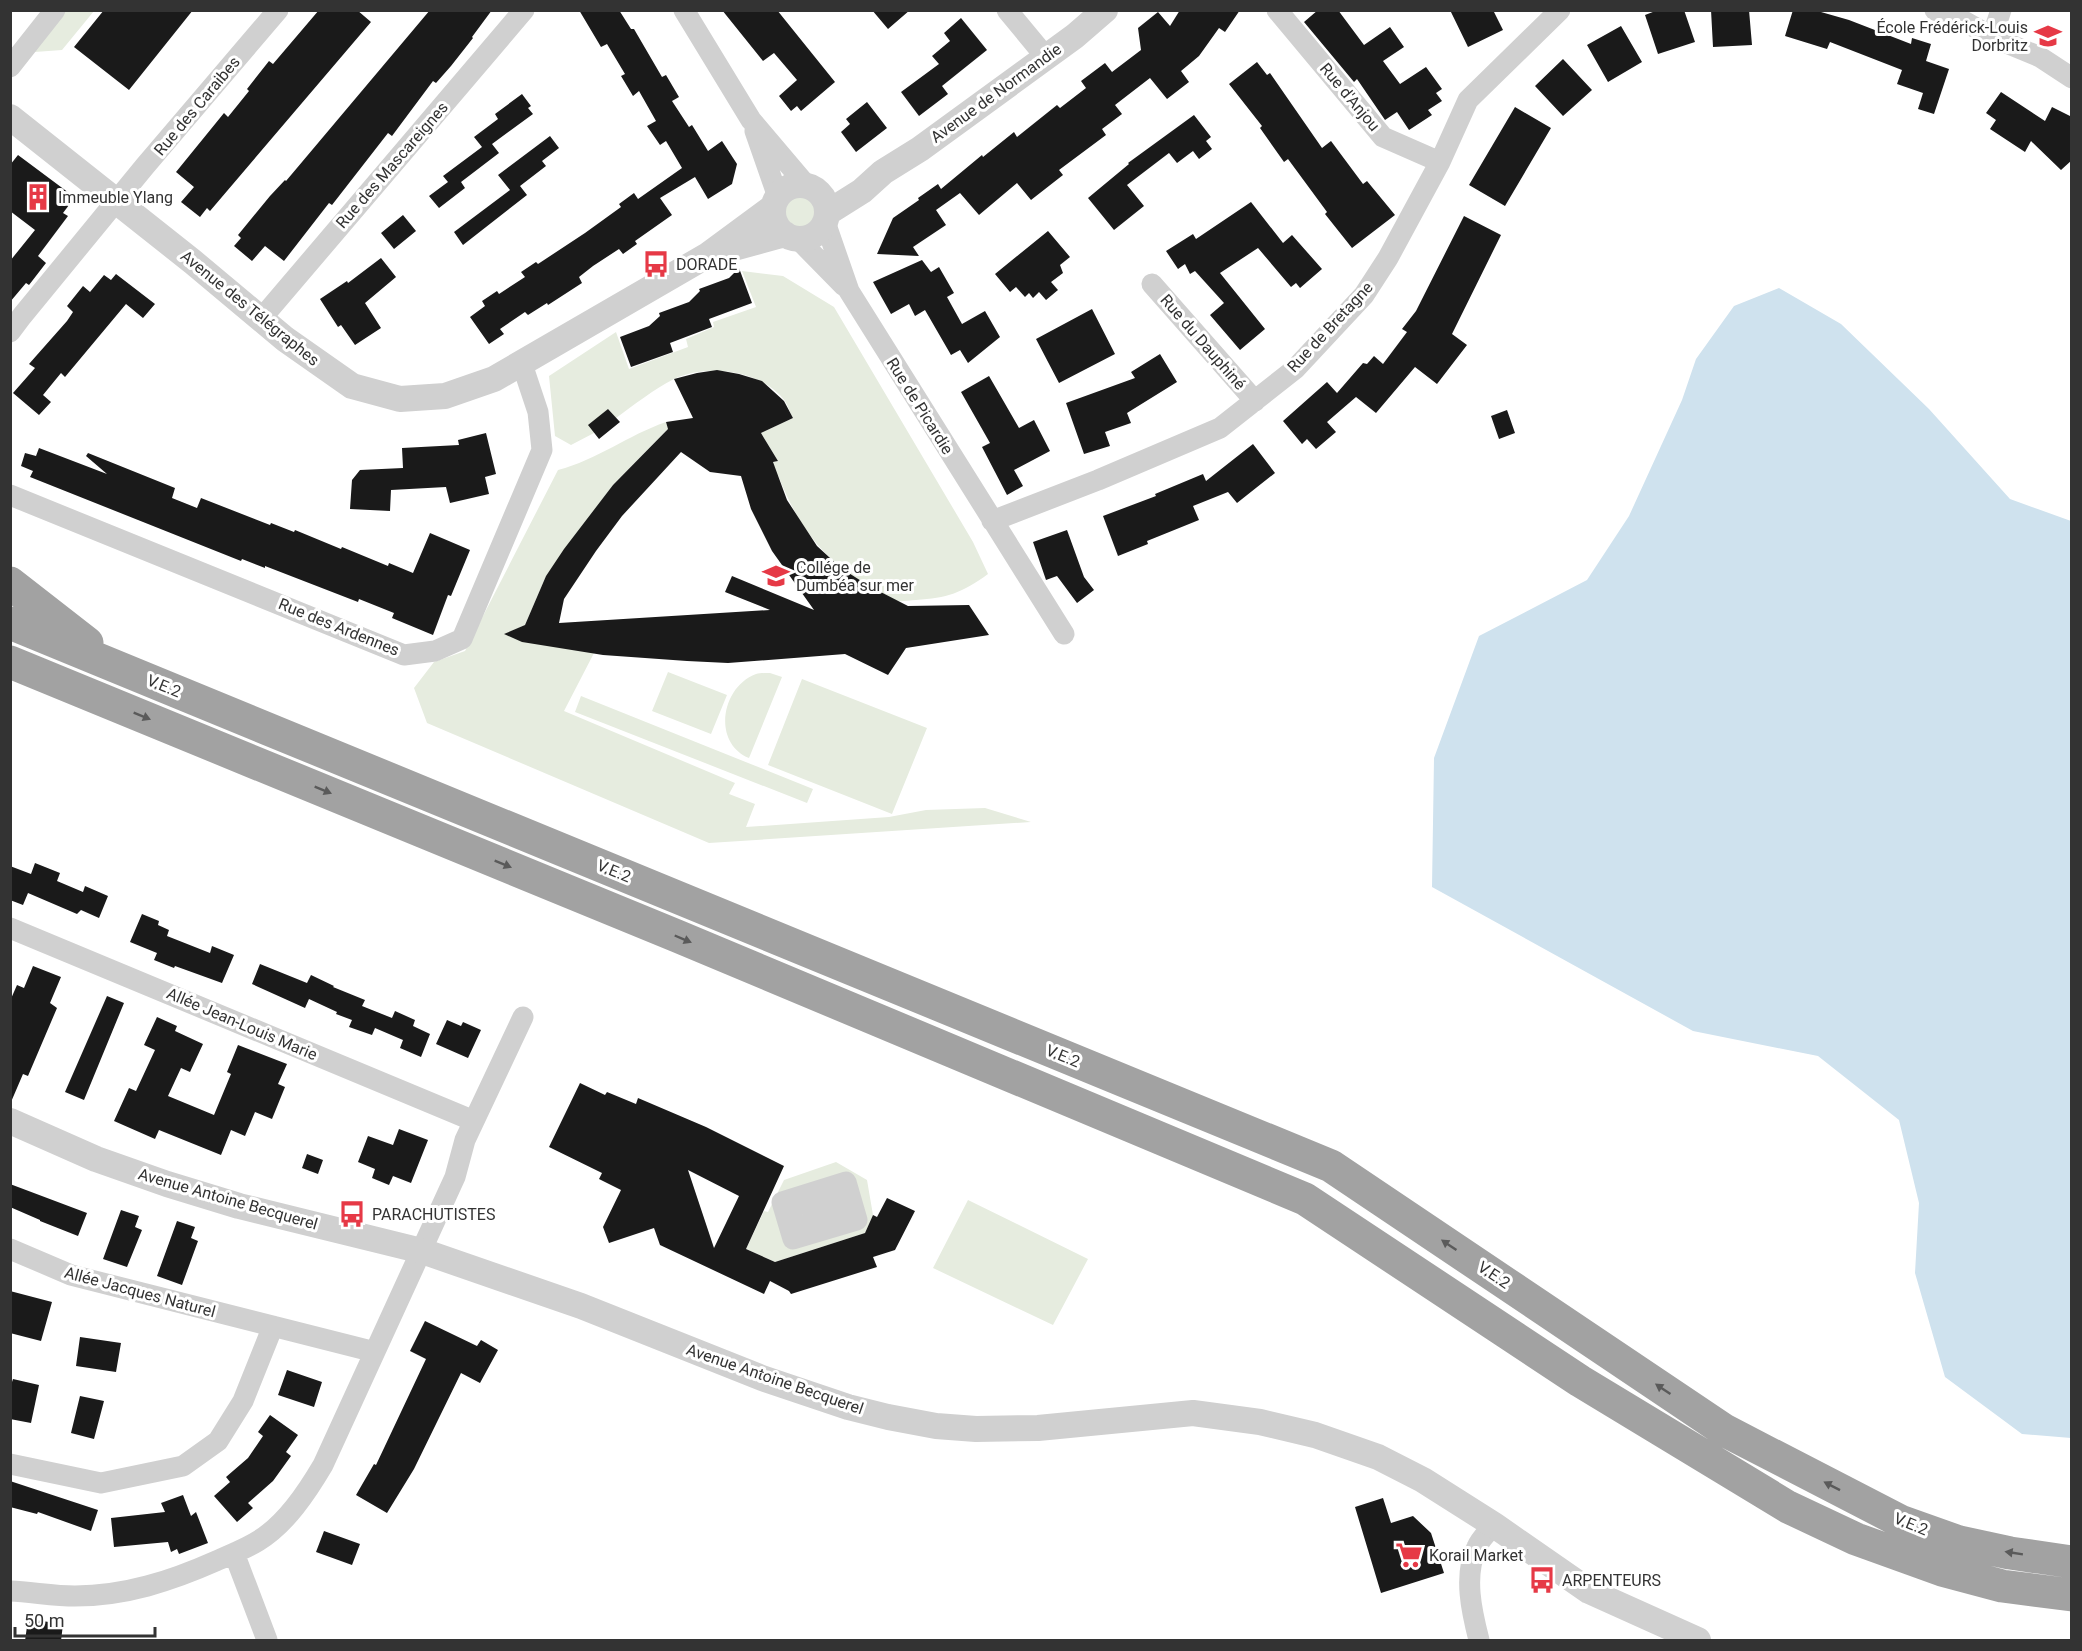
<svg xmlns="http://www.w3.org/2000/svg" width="2082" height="1651" viewBox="0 0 2082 1651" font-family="Roboto,sans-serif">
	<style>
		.green { fill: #e6ecdf }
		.water { fill: #cfe2ee }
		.building { fill: #1a1a1a; fill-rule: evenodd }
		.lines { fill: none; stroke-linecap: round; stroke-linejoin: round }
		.minor { stroke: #d0d0d0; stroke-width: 21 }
		.tertiary { stroke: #d0d0d0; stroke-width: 26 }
		.trunk { stroke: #a2a2a2; stroke-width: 33 }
		.oneway { fill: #5a5a5a }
		.labels { text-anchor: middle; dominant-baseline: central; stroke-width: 6; stroke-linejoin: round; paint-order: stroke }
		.poi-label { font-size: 16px; fill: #333; stroke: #fff; text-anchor: start }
		.street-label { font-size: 16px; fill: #333; stroke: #fff }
	</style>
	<rect width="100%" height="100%" fill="#fff"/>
	<path class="green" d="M55 11H94L62 50 21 53Z
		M783 212a17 17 0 1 1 34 0a17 17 0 1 1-34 0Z
		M742 271 783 276 834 307 973 542 988 574C962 593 947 598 916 600 910 600 903 602 897 601 891 599 883 594 877 590 826 565 798 527 778 475L772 477 768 464 778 461 761 433 793 418C790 413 788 406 785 401 761 370 708 363 674 379 654 389 634 405 616 418L608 409 594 433 571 445 555 436 549 376 616 332 629 369 688 347 686 339 714 327 713 322 756 307Z
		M666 422 668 429 613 485 546 576 525 625 505 634 594 653 564 711 735 783 729 794 755 804 746 827 889 817 926 810 985 808 1031 822 709 843 427 723 414 688 434 662 465 651 558 470C597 460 628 435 666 422Z
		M668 672 727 695 711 734 652 711Z
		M770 673 782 677 749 758C712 743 721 687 756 674 760 673 766 673 770 673Z
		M802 679 927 728 892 814 768 765Z
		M581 696 813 789 807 803 575 712Z
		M836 1162 867 1180 873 1215 865 1233 775 1262 746 1249 764 1211 768 1212 784 1180Z
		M968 1200 1088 1259 1053 1325 933 1268Z"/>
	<path class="water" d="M1779 288 1841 324 1929 409 2010 499 2071 521V1438L2022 1434 1945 1377 1915 1273 1919 1203 1899 1120 1818 1056 1693 1031 1432 887 1434 758 1479 636 1587 580 1629 516 1682 400 1696 359 1734 306Z"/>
	<path class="building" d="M104 10H193L129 90 74 47Z
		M319 10H357L371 22 210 211 207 208 200 217 181 202 194 187 176 172 224 113 228 117 249 91 247 89 269 61 273 64Z
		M430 10H492L472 37 473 38 451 66 436 83 433 81 392 136 388 133 332 205 329 203 284 261 265 246 252 261 234 246 241 238 238 235 270 196 285 180 286 181Z
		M579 10H619L631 29H634L662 77 666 75 679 97 672 101 689 127 692 125 708 151 722 141 737 164 732 184 708 199 695 177 660 198 672 215 635 241 637 244 623 254 619 249 593 266 579 277 582 283 548 305 547 303 528 315 525 312 500 329 504 334 489 344 470 317 485 306 482 301 497 291 499 294 525 277 521 272 536 262 538 264 585 233 621 207 619 204 634 193 638 199 682 168 666 141 660 145 647 126 656 121 639 91 633 96 621 76 625 74 607 44 601 47Z
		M722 10H777L835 82 801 111 797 106 791 111 779 96 797 80 774 53 763 61Z
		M872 10H910L888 29Z
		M1180 10H1240L1225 32 1219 28 1199 56 1181 71 1189 82 1167 99 1150 78 1115 105 1122 114 1102 129 1106 135 1059 170 1063 175 1031 200 1017 183 979 215 960 193 936 210 946 225 913 247 919 256 877 254 893 218 919 200 918 198 938 184 941 189 982 155 983 157 1014 132 1017 137 1057 105 1060 108 1086 88 1081 81 1105 63 1112 72 1141 50 1138 28 1158 12 1170 26Z
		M1318 10H1338L1364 45 1390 27 1404 47 1383 61 1400 84 1426 67 1442 89 1436 93 1442 101 1428 110 1432 115 1409 130 1397 112 1385 120 1357 79 1354 82 1304 22Z
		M1450 10H1493L1503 30 1468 47Z
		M1658 10H1684L1695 42 1658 54 1645 15Z
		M1711 10H1749L1752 45 1713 47Z
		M1793 10H1814L1849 20 1911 44 1912 38 1931 44 1926 61 1949 69 1934 114 1918 109 1923 93 1897 84 1902 70 1830 42 1827 49 1785 36Z
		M961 18 987 50 942 86 948 94 919 116 901 92 939 64 932 56 950 41 944 33Z
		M1621 26 1642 62 1608 82 1587 45Z
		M1563 59 1592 90 1563 116 1535 86Z
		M1257 62 1267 75 1270 73 1322 148 1331 141 1363 184 1367 181 1395 215 1352 248 1325 214 1327 212 1288 159 1284 162 1260 128 1262 126 1229 84Z
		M2001 92 2045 121 2052 107 2072 117V160L2061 170 2031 141 2025 152 1990 129 1996 120 1986 113Z
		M522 94 531 106 528 108 533 114 492 144 499 153 461 182 465 188 439 208 429 196 448 182 443 176 482 147 474 137 498 119 495 114Z
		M867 102 887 128 856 152 841 132 850 124 846 119Z
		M1515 107 1551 128 1505 206 1469 185Z
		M1194 115 1211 137 1206 141 1212 149 1199 159 1193 151 1177 163 1169 153 1127 185 1144 206 1114 230 1088 198 1129 164 1128 163Z
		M550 136 559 148 542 161 546 166 520 186 527 195 463 245 454 232 510 190 498 175Z
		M18 155 69 193 63 201 69 205 63 213 68 216 38 256 46 263 29 285 26 283 10 302V261L35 230 10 211V165Z
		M1251 202 1283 243 1292 235 1322 269 1300 288 1296 283 1291 287 1258 248 1220 273 1265 329 1240 350 1210 315 1224 303 1195 271 1190 274 1185 264 1178 269 1166 251 1193 234 1196 239Z
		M403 215 416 231 394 249 381 233Z
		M1464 216 1501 235 1452 334 1467 345 1437 384 1415 367 1376 413 1356 397 1327 422 1336 432 1316 449 1307 439 1302 444 1283 421 1327 382 1337 393 1363 363 1367 364 1374 356 1383 364 1407 332 1402 329 1416 311Z
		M1048 231 1070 257 1060 265 1063 273 1051 282 1058 290 1046 300 1039 292 1033 298 1029 293 1025 297 1016 287 1010 292 995 274Z
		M381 258 396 277 365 303 381 328 355 345 341 325 338 327 320 299 347 281 348 283Z
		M922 260 931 272 939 267 954 293 947 297 962 324 985 311 1000 337 968 363 960 350 951 355 925 310 915 316 909 304 891 314 873 282Z
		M739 268 752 303 709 319 712 327 670 343 673 352 631 367 620 337 649 326 660 316 659 313 689 302 700 291 699 289 729 278Z
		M116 274 155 304 143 318 126 304 65 377 61 373 43 395 51 402 39 415 13 393 35 368 29 364 67 321 73 312 67 306 83 286 90 292 104 275 111 280Z
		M1092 309 1115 354 1059 383 1036 339Z
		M1160 354 1177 382 1127 413 1131 423 1105 432 1110 446 1084 454 1066 403 1135 378 1131 372Z
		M717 370 739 374 762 381 784 401 793 418 761 433 778 461 773 462 787 500 817 546 841 568 869 586 908 606 969 605 989 635 906 648 888 675 845 654 728 663 687 661 603 655 522 642 504 634 525 625 546 576 564 549 613 485 668 429 666 422 693 418 674 379 697 373ZM681 452 710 472 741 476 751 509 772 551 814 610 732 576 725 592 770 610 559 623 564 599 596 551 622 516Z
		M989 376 1019 428 1034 420 1050 451 1014 470 1023 486 1007 495 982 447 990 443 961 392Z
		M608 409 620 422 599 439 588 425Z
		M1507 410 1515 433 1499 439 1491 416Z
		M486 433 496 474 485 477 489 494 450 503 446 487 391 490 390 511 350 509 352 480 360 470 403 468 402 448 459 445 458 440Z
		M1253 444 1275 473 1237 503 1228 492 1193 506 1199 520 1147 541 1148 544 1118 556 1103 516 1156 496 1155 494 1203 474 1206 481Z
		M39 448 107 474 86 456 88 453 175 488 172 498 197 508 201 498 270 525 271 523 294 532 295 530 341 549 342 547 388 566 389 563 413 573 430 533 470 550 451 596 448 595 433 635 392 618 394 613 359 599 358 602 265 566V568L242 559 241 561 30 477 33 471 21 466 25 453 36 456Z
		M1067 530 1084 577 1094 590 1077 603 1057 576 1046 580 1033 542Z
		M35 863 60 873 57 881 83 892 85 886 108 896 99 918 81 910 77 914 28 893 23 905 10 900V866L31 874Z
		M142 914 159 921 158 925 169 930 167 936 210 953 212 946 234 955 222 983 175 966 174 968 154 960 157 953 130 942Z
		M260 964 307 983 311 975 334 986 333 987 365 1000 362 1006 392 1018 395 1011 415 1020 413 1026 430 1034 421 1057 400 1048 403 1040 375 1028 372 1035 349 1027 352 1020 336 1014 337 1012 309 999 305 1008 252 984Z
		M33 966 61 977 50 1003 57 1008 28 1076 23 1074 11 1102 10 1001 17 985 24 988Z
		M107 996 124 1003 84 1100 65 1092Z
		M157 1017 177 1026 175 1031 203 1044 190 1072 181 1068 168 1096 214 1115 231 1074 227 1072 238 1045 287 1064 278 1084 285 1087 272 1119 255 1112 245 1136 231 1130 221 1155 159 1130 155 1139 114 1121 129 1088 136 1091 155 1050 144 1045Z
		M447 1020 461 1026 463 1022 481 1030 468 1058 436 1044Z
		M580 1083 605 1095 607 1092 636 1104 638 1098 706 1127 784 1166 746 1249 775 1262 865 1233 873 1215 877 1217 887 1198 915 1211 895 1250 873 1257 877 1267 791 1294 789 1291 770 1281 764 1294 660 1245 654 1228 609 1243 603 1227 621 1190 599 1179 602 1173 549 1147ZM688 1170 739 1196 714 1248Z
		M399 1129 428 1140 411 1183 393 1176 389 1185 372 1178 375 1169 358 1162 368 1136 393 1145Z
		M307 1154 323 1160 318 1174 302 1168Z
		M10 1184 87 1213 78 1236 40 1221V1220L10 1207Z
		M121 1210 139 1216 135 1227 142 1230 127 1267 103 1259Z
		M177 1221 195 1227 191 1238 198 1241 182 1285 157 1276Z
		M10 1291 52 1302 41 1341 10 1333Z
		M425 1321 477 1346 481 1340 498 1350 480 1383 461 1373 414 1469 387 1513 356 1495 374 1464 376 1465 426 1359 410 1351Z
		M80 1337 121 1343 116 1372 76 1366Z
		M287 1370 322 1382 314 1407 278 1395Z
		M13 1379 39 1385 31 1423 10 1419V1388Z
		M80 1396 104 1401 94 1439 71 1433Z
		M270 1415 298 1435 286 1452 291 1456 273 1481 248 1503 253 1508 237 1522 214 1496 230 1482 226 1477 248 1458 263 1436 258 1432Z
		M10 1481 98 1510 91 1531 38 1512 37 1514 10 1507Z
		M183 1495 191 1516 196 1512 208 1543 179 1554 177 1549 171 1552 168 1542 114 1547 111 1518 165 1512 161 1503Z
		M1383 1498 1391 1523 1413 1516 1431 1533 1444 1573 1381 1593 1355 1507Z
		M324 1531 360 1544 352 1565 316 1552Z
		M28 1619 63 1624 61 1641H25Z"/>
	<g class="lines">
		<path class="minor" d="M684 10 751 120 807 186
			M1007 10 1045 56
			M1277 10 1383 137 1440 162
			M1935 10 1960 19 1992 37 2040 57 2072 78
			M1992 37 2001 10
			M10 67 55 10
			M755 131 778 197
			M825 222 849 291 1064 634
			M798 239 844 286
			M1152 284 1255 401
			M261 319 524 10
			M10 332 22 316 145 166 278 10
			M10 495 404 655 435 651 462 639 542 450 538 412 522 364
			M992 521 1098 480 1220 428 1295 369 1364 295 1388 258 1440 162 1468 100 1560 10
			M10 928 474 1121
			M846 1182 857 1220 793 1239 782 1202Z
			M799 1214a7 7 0 1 1 14 0a7 7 0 1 1-14 0Z
			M813 1213 851 1201
			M10 1249 71 1275 375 1352
			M10 1464 101 1483 183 1466 218 1441 243 1401 273 1326
			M234 1553 267 1640
			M10 1591C32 1592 54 1596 75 1596 125 1596 171 1581 216 1561 230 1555 245 1549 258 1541 286 1524 307 1492 323 1465L455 1177 465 1140 523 1017
			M1479 1640C1472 1613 1463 1575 1477 1547 1480 1539 1488 1532 1494 1525"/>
		<path class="tertiary" d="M10 117 193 262 285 339 352 386 400 399 445 396 494 379 708 255 773 207
			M773 212a27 27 0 1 1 54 0a27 27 0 1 1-54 0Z
			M827 213 862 191 883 172 920 149 1075 36 1105 10
			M723 251 785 234
			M10 1121 96 1159 167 1184 239 1206 422 1251 581 1306 762 1378 848 1407 888 1417 936 1426 976 1429 1038 1428 1193 1413 1260 1422 1315 1435 1378 1457 1423 1480 1494 1525 1589 1591 1698 1640"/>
		<path class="trunk" d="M10 583 87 643
			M10 623 1331 1166 1724 1430 1900 1521 1959 1542 2010 1553 2072 1562
			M10 662 677 936 1305 1199 1580 1381 1788 1507 1856 1539 1942 1570 2002 1586 2072 1595"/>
	</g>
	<defs><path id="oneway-solid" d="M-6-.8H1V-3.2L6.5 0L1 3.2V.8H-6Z" transform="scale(1.5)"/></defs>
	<g class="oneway">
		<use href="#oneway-solid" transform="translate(142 716) rotate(22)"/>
		<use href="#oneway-solid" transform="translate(323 790) rotate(22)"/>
		<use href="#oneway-solid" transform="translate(503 864) rotate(22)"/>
		<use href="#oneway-solid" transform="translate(683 939) rotate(23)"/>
		<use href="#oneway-solid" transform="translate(1449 1245) rotate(-146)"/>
		<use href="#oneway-solid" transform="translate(1663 1389) rotate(-146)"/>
		<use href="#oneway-solid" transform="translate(1832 1486) rotate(-153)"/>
		<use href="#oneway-solid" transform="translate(2014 1553) rotate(-171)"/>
	</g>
	<defs>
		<symbol id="school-bare" viewBox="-9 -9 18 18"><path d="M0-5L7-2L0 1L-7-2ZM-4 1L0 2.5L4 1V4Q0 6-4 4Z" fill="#e63946" stroke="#fff" stroke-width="2.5" paint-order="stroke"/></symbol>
		<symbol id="building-bare" viewBox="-9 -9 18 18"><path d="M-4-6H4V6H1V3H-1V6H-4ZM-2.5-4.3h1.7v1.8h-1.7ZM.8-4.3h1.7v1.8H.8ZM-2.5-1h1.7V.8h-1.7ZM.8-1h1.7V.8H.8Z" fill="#e63946" stroke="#fff" stroke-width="2.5" paint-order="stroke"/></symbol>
		<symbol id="bus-bare" viewBox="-9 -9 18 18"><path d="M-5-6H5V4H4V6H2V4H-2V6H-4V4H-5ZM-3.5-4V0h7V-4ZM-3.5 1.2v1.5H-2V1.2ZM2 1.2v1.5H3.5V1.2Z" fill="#e63946" stroke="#fff" stroke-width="2.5" paint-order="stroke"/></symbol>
		<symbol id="supermarket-bare" viewBox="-9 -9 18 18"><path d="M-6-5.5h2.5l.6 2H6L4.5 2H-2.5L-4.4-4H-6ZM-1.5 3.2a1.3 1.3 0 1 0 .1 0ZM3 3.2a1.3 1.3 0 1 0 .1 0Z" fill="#e63946" stroke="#fff" stroke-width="2.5" paint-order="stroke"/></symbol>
	</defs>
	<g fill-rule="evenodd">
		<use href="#school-bare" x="2029" y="17" width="38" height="38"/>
		<use href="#building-bare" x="19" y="178" width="38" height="38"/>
		<use href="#bus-bare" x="637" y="245" width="38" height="38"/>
		<use href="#school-bare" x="757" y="557" width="38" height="38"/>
		<use href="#bus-bare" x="333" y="1195" width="38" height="38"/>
		<use href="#supermarket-bare" x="1390" y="1536" width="38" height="38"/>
		<use href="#bus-bare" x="1523" y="1561" width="38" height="38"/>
	</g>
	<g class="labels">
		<g class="poi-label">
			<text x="2028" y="27" text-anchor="end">École Frédérick-Louis<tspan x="2028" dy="18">Dorbritz</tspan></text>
			<text x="58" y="197">Immeuble Ylang</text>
			<text x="676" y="264">DORADE</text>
			<text x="796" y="567">Collége de<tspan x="796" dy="18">Dumbéa sur mer</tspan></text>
			<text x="372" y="1214">PARACHUTISTES</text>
			<text x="1429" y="1555">Korail Market</text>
			<text x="1562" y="1580">ARPENTEURS</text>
		</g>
		<g class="street-label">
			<text transform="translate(996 93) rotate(-36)">Avenue de Normandie</text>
			<text transform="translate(1350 97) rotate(50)">Rue d'Anjou</text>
			<text transform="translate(197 106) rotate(-50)">Rue des Caraibes</text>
			<text transform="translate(392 165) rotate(-49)">Rue des Mascareignes</text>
			<text transform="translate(250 308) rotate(39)">Avenue des Télégraphes</text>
			<text transform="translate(1330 327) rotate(-47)">Rue de Bretagne</text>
			<text transform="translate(1203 342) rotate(49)">Rue du Dauphiné</text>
			<text transform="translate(920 406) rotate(58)">Rue de Picardie</text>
			<text transform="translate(339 627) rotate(22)">Rue des Ardennes</text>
			<text transform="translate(164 686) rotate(22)">V.E.2</text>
			<text transform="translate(614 871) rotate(22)">V.E.2</text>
			<text transform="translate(242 1024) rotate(23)">Allée Jean-Louis Marie</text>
			<text transform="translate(1063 1056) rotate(22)">V.E.2</text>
			<text transform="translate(228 1199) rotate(16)">Avenue Antoine Becquerel</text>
			<text transform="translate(1494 1275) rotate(34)">V.E.2</text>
			<text transform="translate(140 1292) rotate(15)">Allée Jacques Naturel</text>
			<text transform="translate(775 1379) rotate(19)">Avenue Antoine Becquerel</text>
			<text transform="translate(1911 1524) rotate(22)">V.E.2</text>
		</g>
	</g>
	<rect width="2082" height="1651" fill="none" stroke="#333333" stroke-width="24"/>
	<path d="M15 1627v9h140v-9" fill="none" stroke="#333333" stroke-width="3"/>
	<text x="24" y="1627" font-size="18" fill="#333333" stroke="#ffffff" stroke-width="4.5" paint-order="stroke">50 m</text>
</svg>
